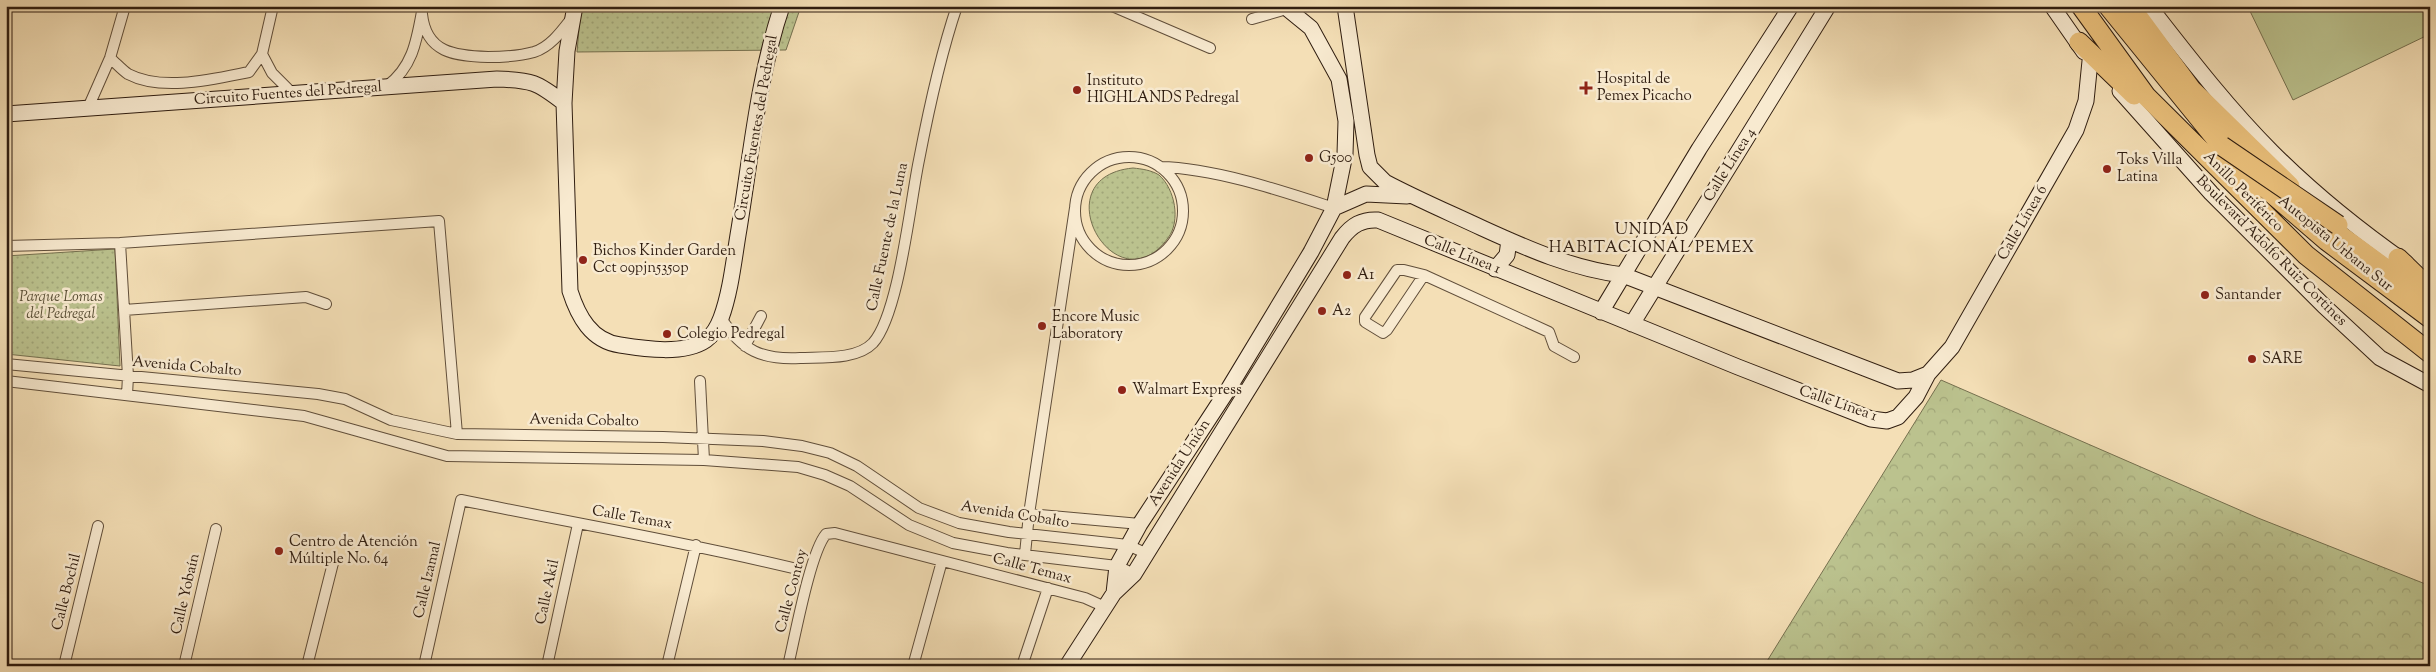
<svg xmlns="http://www.w3.org/2000/svg" width="2436" height="672" viewBox="0 0 2436 672" font-family="'Sorts Mill Goudy',serif">
	<style>
		.grass { fill: url(#grass-dots); stroke: #75704f }
		.forest { fill: url(#forest-crowns); stroke: #75704f }
		.pitch { fill: #bbc28e; stroke: #75704f }
		.lines { fill: none; stroke-linecap: round; stroke-linejoin: round }
		.street-casing { stroke: #604e3a; stroke-width: 12 }
		.secondary-casing { stroke: #2f1d10; stroke-width: 17 }
		.highway-casing { stroke: #2f1d10; stroke-width: 21 }
		.street { stroke: #f8ead0; stroke-width: 10 }
		.secondary { stroke: #f8ead0; stroke-width: 15 }
		.highway { stroke: #eac07b; stroke-width: 19 }
		.highway-bridge-casing { stroke: #2f1d10; stroke-width: 21; stroke-linecap: butt }
		.highway-bridge { stroke: #eac07b; stroke-width: 19 }
		.poi-dot { fill: #8f2418; stroke: #f8ead0; stroke-width: 2 }
		.labels { text-anchor: middle; dominant-baseline: central; stroke-width: 5; stroke-linejoin: round; paint-order: stroke }
		.poi-label { font-size: 15px; fill: #2f1d10; stroke: #f8ead0; text-anchor: start }
		.street-label { font-size: 15px; fill: #2f1d10; stroke: #f8ead0 }
		.park-label { font-size: 15px; font-style: italic; fill: #594f36; stroke: #f8ead0 }
		.neighbourhood-label { font-size: 16px; letter-spacing: 1px; fill: #2f1d10; stroke: #f8ead0 }
	</style>
	<defs>
		<pattern id="grass-dots" width="8" height="8" patternUnits="userSpaceOnUse" patternTransform="scale(1.25)"><rect width="8" height="8" fill="#bbc28e"/><path d="M2 2h.1M6 6h.1" fill="none" stroke="#a1a679" stroke-width="1.8" stroke-linecap="round"/></pattern>
		<pattern id="forest-crowns" width="20" height="18" patternUnits="userSpaceOnUse" patternTransform="scale(1.25)"><rect width="20" height="18" fill="#bbc28e"/><path d="M2 6a3 3 0 1 1 6 0M12 15a3 3 0 1 1 6 0" fill="none" stroke="#a1a679"/></pattern>
	</defs>
	<rect width="100%" height="100%" fill="#f4dfb6"/>
	<filter id="stains"><feTurbulence type="fractalNoise" baseFrequency=".004" numOctaves="4"/><feColorMatrix values="0 0 0 0 .2 0 0 0 0 .09 0 0 0 0 .02 0 0 0 .5 -.17"/></filter>
	<radialGradient id="worn" r=".72"><stop offset=".6" stop-color="#630" stop-opacity="0"/><stop offset="1" stop-color="#630" stop-opacity=".3"/></radialGradient>
	<path class="grass" d="M581 6H801L786 50 577 52Z
		M1133 168C1142 169 1151 170 1159 175 1175 189 1181 221 1168 238 1116 310 1040 177 1133 168Z
		M115 249 120 366 6 354V256Z"/>
	<path class="forest" d="M1941 380 2258 518 2428 585 2430 583V666H1764Z"/>
	<path class="pitch" d="M2250 6H2430V34L2293 100 2248 7Z"/>
	<g class="lines">
		<defs>
			<path id="street" d="M273 6 262 54 272 73 292 93
				M1112 6 1210 48
				M422 14C426 53 455 56 488 57 502 57 520 56 534 52 550 47 561 32 571 19
				M1252 19 1297 6
				M110 58C116 63 122 70 128 74 162 92 214 79 249 72L262 54
				M387 86C414 66 417 38 423 6
				M88 108 110 58 125 6
				M1075 211a54 54 0 1 1 108 0a54 54 0 1 1-108 0Z
				M1160 167C1214 168 1282 191 1334 208
				M120 243 128 376 127 395
				M6 246 120 243 439 221 457 434
				M1424 275 1387 330 1383 333 1365 322V317L1397 270H1404L1424 275 1549 332 1554 346 1574 357
				M124 310 306 297 326 304
				M721 318C742 351 762 360 800 358 822 357 857 360 873 343 899 314 910 203 919 160 929 108 940 56 957 6
				M745 346 761 316
				M6 364 318 394 345 399 391 420 457 434 663 437 763 441 802 446 830 453 857 466 919 508 959 523 1009 532 1128 545 1145 553
				M6 381 304 416 447 456 704 460 798 467 825 475 850 486 909 525 953 543 1007 553 1117 566 1134 574
				M700 381 704 460
				M1029 514 1140 524
				M1025 554 1029 514 1075 208
				M64 666 98 526
				M184 666 216 529
				M307 666 333 563
				M424 666 461 500C573 523 686 542 797 569
				M547 666 578 524
				M667 666 696 545
				M788 666C795 637 810 553 826 534L835 533 1085 598 1105 607
				M913 666 942 561
				M1022 666 1048 588"/>
			<path id="secondary" d="M575 6 567 51 564 103 570 291C578 316 591 341 620 345 645 349 684 355 706 340 713 335 718 326 721 318 731 291 734 258 739 229 751 155 758 77 782 6
				M1345 6 1367 155 1370 167 1385 182C1417 199 1450 213 1482 228 1528 249 1573 269 1623 275L1898 381 1913 380 1928 374
				M2052 6 2084 52
				M2149 6C2188 56 2227 107 2272 152 2312 192 2359 230 2406 263
				M2120 91 2211 193 2324 306 2380 358 2430 385
				M6 114 497 79C532 80 537 82 564 103
				M1334 208 1366 194 1407 196
				M1495 269 1507 255 1509 240
				M1601 312 1699 149 1791 6
				M1632 324 1828 6
				M1114 593 1117 566 1140 524 1229 388 1311 252 1334 208 1345 154 1346 121 1339 79 1311 28 1284 6
				M1067 666 1114 593 1134 574 1342 238C1352 225 1362 219 1378 220L1738 367 1871 419 1887 421 1898 417 1916 397 1928 374 1952 347 2076 130 2086 101 2090 61"/>
			<path id="highway" d="M2081 6 2146 96 2306 255 2430 353
				M2108 6 2233 160 2327 241 2430 318
				M2130 6 2191 89 2290 186
				M2079 42 2134 95
				M2320 216 2333 230 2430 301
				M2398 258 2429 288"/>
		</defs>
		<use href="#street" class="street-casing"/>
		<use href="#secondary" class="secondary-casing"/>
		<use href="#highway" class="highway-casing"/>
		<use href="#street" class="street"/>
		<use href="#secondary" class="secondary"/>
		<use href="#highway" class="highway"/>
		<defs>
			<path id="highway-bridge" d="M2222 146 2338 225"/>
		</defs>
		<use href="#highway-bridge" class="highway-bridge-casing"/>
		<use href="#highway-bridge" class="highway-bridge"/>
	</g>
	<g class="poi-dot">
		<path d="M1583.5 80.5h5v5h5v5h-5v5h-5v-5h-5v-5h5z"/>
		<circle cx="1077" cy="90" r="5"/>
		<circle cx="1309" cy="158" r="5"/>
		<circle cx="2107" cy="169" r="5"/>
		<circle cx="583" cy="260" r="5"/>
		<circle cx="1347" cy="275" r="5"/>
		<circle cx="2205" cy="295" r="5"/>
		<circle cx="1322" cy="311" r="5"/>
		<circle cx="1042" cy="326" r="5"/>
		<circle cx="667" cy="334" r="5"/>
		<circle cx="2252" cy="359" r="5"/>
		<circle cx="1122" cy="390" r="5"/>
		<circle cx="279" cy="551" r="5"/>
	</g>
	<g class="labels">
		<g class="poi-label">
			<text x="1597" y="79">Hospital de<tspan x="1597" dy="17">Pemex Picacho</tspan></text>
			<text x="1087" y="81">Instituto<tspan x="1087" dy="17">HIGHLANDS Pedregal</tspan></text>
			<text x="1319" y="158">G500</text>
			<text x="2117" y="160">Toks Villa<tspan x="2117" dy="17">Latina</tspan></text>
			<text x="593" y="251">Bichos Kinder Garden<tspan x="593" dy="17">Cct 09pjn5350p</tspan></text>
			<text x="1357" y="275">A1</text>
			<text x="2215" y="295">Santander</text>
			<text x="1332" y="311">A2</text>
			<text x="1052" y="317">Encore Music<tspan x="1052" dy="17">Laboratory</tspan></text>
			<text x="677" y="334">Colegio Pedregal</text>
			<text x="2262" y="359">SARE</text>
			<text x="1132" y="390">Walmart Express</text>
			<text x="289" y="542">Centro de Atención<tspan x="289" dy="17">Múltiple No. 64</tspan></text>
		</g>
		<g class="street-label">
			<text transform="translate(288 94) rotate(-4)">Circuito Fuentes del Pedregal</text>
			<text transform="translate(757 128) rotate(-80)">Circuito Fuentes del Pedregal</text>
			<text transform="translate(1730 165) rotate(-58)">Calle Línea 4</text>
			<text transform="translate(2243 192) rotate(45)">Anillo Periférico</text>
			<text transform="translate(2023 223) rotate(-60)">Calle Línea 6</text>
			<text transform="translate(888 237) rotate(-78)">Calle Fuente de la Luna</text>
			<text transform="translate(2335 244) rotate(39)">Autopista Urbana Sur</text>
			<text transform="translate(2271 251) rotate(45)">Boulevard Adolfo Ruiz Cortines</text>
			<text transform="translate(1462 255) rotate(22)">Calle Línea 1</text>
			<text transform="translate(187 367) rotate(5)">Avenida Cobalto</text>
			<text transform="translate(1838 404) rotate(19)">Calle Línea 1</text>
			<text transform="translate(584 421) rotate(1)">Avenida Cobalto</text>
			<text transform="translate(1180 463) rotate(-57)">Avenida Unión</text>
			<text transform="translate(1015 515) rotate(9)">Avenida Cobalto</text>
			<text transform="translate(632 518) rotate(10)">Calle Temax</text>
			<text transform="translate(1032 569) rotate(15)">Calle Temax</text>
			<text transform="translate(428 580) rotate(-77)">Calle Izamal</text>
			<text transform="translate(792 591) rotate(-75)">Calle Contoy</text>
			<text transform="translate(67 592) rotate(-76)">Calle Bochil</text>
			<text transform="translate(548 592) rotate(-78)">Calle Akil</text>
			<text transform="translate(186 594) rotate(-77)">Calle Yobaín</text>
		</g>
		<g class="park-label">
			<text x="61" y="297">Parque Lomas<tspan x="61" dy="17">del Pedregal</tspan></text>
		</g>
		<g class="neighbourhood-label">
			<text x="1652" y="230">UNIDAD<tspan x="1652" dy="18">HABITACIONAL PEMEX</tspan></text>
		</g>
	</g>
	<rect width="2436" height="672" fill="none" stroke="#f4dfb6" stroke-width="25"/>
	<rect x="8" y="8" width="2421" height="657" fill="none" stroke="#2f1d10" stroke-width="2.5"/>
	<rect x="12" y="12" width="2411" height="647" fill="none" stroke="#2f1d10"/>
	<rect width="100%" height="100%" filter="url(#stains)"/>
	<rect width="100%" height="100%" fill="url(#worn)"/>
</svg>
